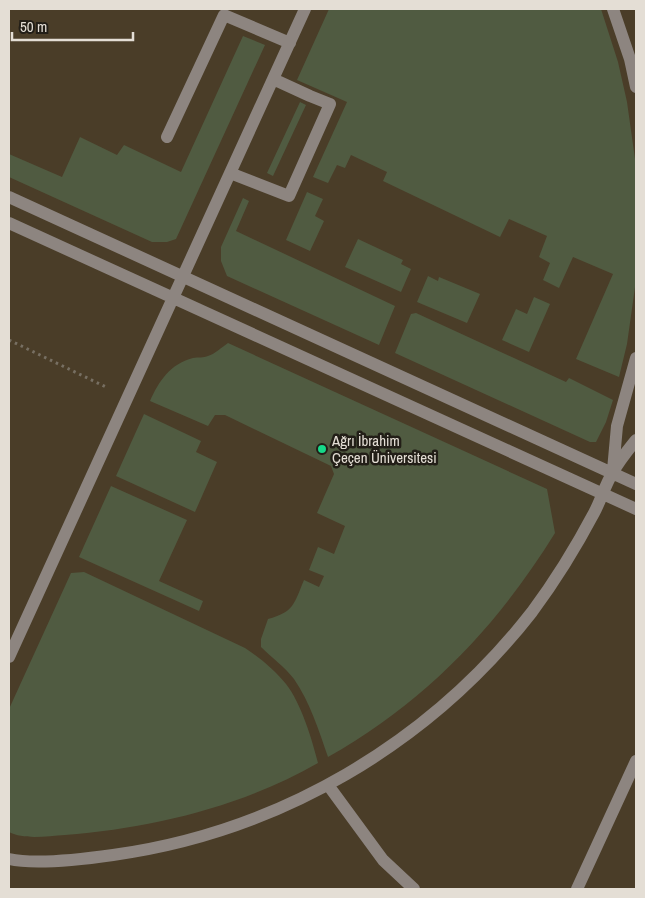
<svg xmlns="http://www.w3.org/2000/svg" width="645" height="898" viewBox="0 0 645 898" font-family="'Archivo Narrow',sans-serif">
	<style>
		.built { fill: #4a3d28 }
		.green { fill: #505b41 }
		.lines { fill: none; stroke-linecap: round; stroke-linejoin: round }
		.path { stroke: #776f62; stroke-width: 3; stroke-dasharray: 2.5 4; stroke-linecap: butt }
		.minor { stroke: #8d8580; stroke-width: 12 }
		.poi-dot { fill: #16d989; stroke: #221e17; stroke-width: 2 }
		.labels { text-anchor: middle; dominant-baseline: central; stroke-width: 5; stroke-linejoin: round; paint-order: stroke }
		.poi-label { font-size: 15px; fill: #e4ded5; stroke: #221e17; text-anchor: start }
	</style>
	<rect width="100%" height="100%" fill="#3f3627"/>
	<path class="built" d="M9 9H636V889H9Z"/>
	<path class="green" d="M329 9H601L618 62 627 102 636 166V280L627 344 619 377 576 359 613 274 573 257 559 288 543 280 550 263 539 257 547 236 509 219 500 237 383 181 387 172 351 155 345 168 337 165 328 183 313 177 347 102 297 80Z
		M243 36 265 45 176 239 167 242H152L9 177V154L62 177 80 137 117 155 124 145 181 172Z
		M300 102 306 105 273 176 267 173Z
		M307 192 323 199 315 216 324 221 310 251 286 240Z
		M243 198 249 201 236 231 395 306 379 345 227 276 221 261V247Z
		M358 239 403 260 401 264 411 269 401 292 345 267Z
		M428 276 438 281 439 277 480 294 467 323 417 302Z
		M534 297 550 304 529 352 502 340 516 309 527 314Z
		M416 313 566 382 569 378 613 400 606 422 596 442H590L395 353 411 314Z
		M228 343 547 489 555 533C496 628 425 702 328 757 319 731 310 702 294 679 285 667 272 658 261 647V639L268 619C294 612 294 604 304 580L319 587 324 576 309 570 318 547 334 554 345 526 317 513 334 474 331 466 225 415H215L208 426 150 401C159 381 170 364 193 358 198 357 204 358 208 356 215 354 222 347 228 343Z
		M144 414 201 441 196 452 217 462 195 512 116 476Z
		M111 486 187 520 159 581 203 601 199 611 79 557Z
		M84 572 245 648C259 657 275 670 286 684 301 703 312 739 318 763 241 807 152 828 65 835 47 836 24 840 9 832V709L71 573Z"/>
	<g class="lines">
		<path class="path" d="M9 340 108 388"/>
		<path class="minor" d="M613 9 630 59 636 87
			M167 137 224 15 290 43
			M230 173 289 196 330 104 310 96 273 79
			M9 197 636 484
			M9 223 636 509
			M613 470 617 426 636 358
			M9 657 305 9
			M328 785 383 860 414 889
			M9 859C35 865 85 859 113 855 279 832 429 744 532 612 555 581 576 547 594 513 601 500 605 485 613 472 619 461 628 450 636 440
			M577 889 636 761"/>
	</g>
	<circle class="poi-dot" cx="322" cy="449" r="5"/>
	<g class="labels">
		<g class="poi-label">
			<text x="332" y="440">Ağrı İbrahim<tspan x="332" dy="17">Çeçen Üniversitesi</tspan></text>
		</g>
	</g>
	<rect width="645" height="898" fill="none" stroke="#e4ded5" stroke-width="20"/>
	<path d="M12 32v8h121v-8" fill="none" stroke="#e4ded5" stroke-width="2.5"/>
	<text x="20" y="32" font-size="15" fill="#e4ded5" stroke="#221e17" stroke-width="4" paint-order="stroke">50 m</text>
</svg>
